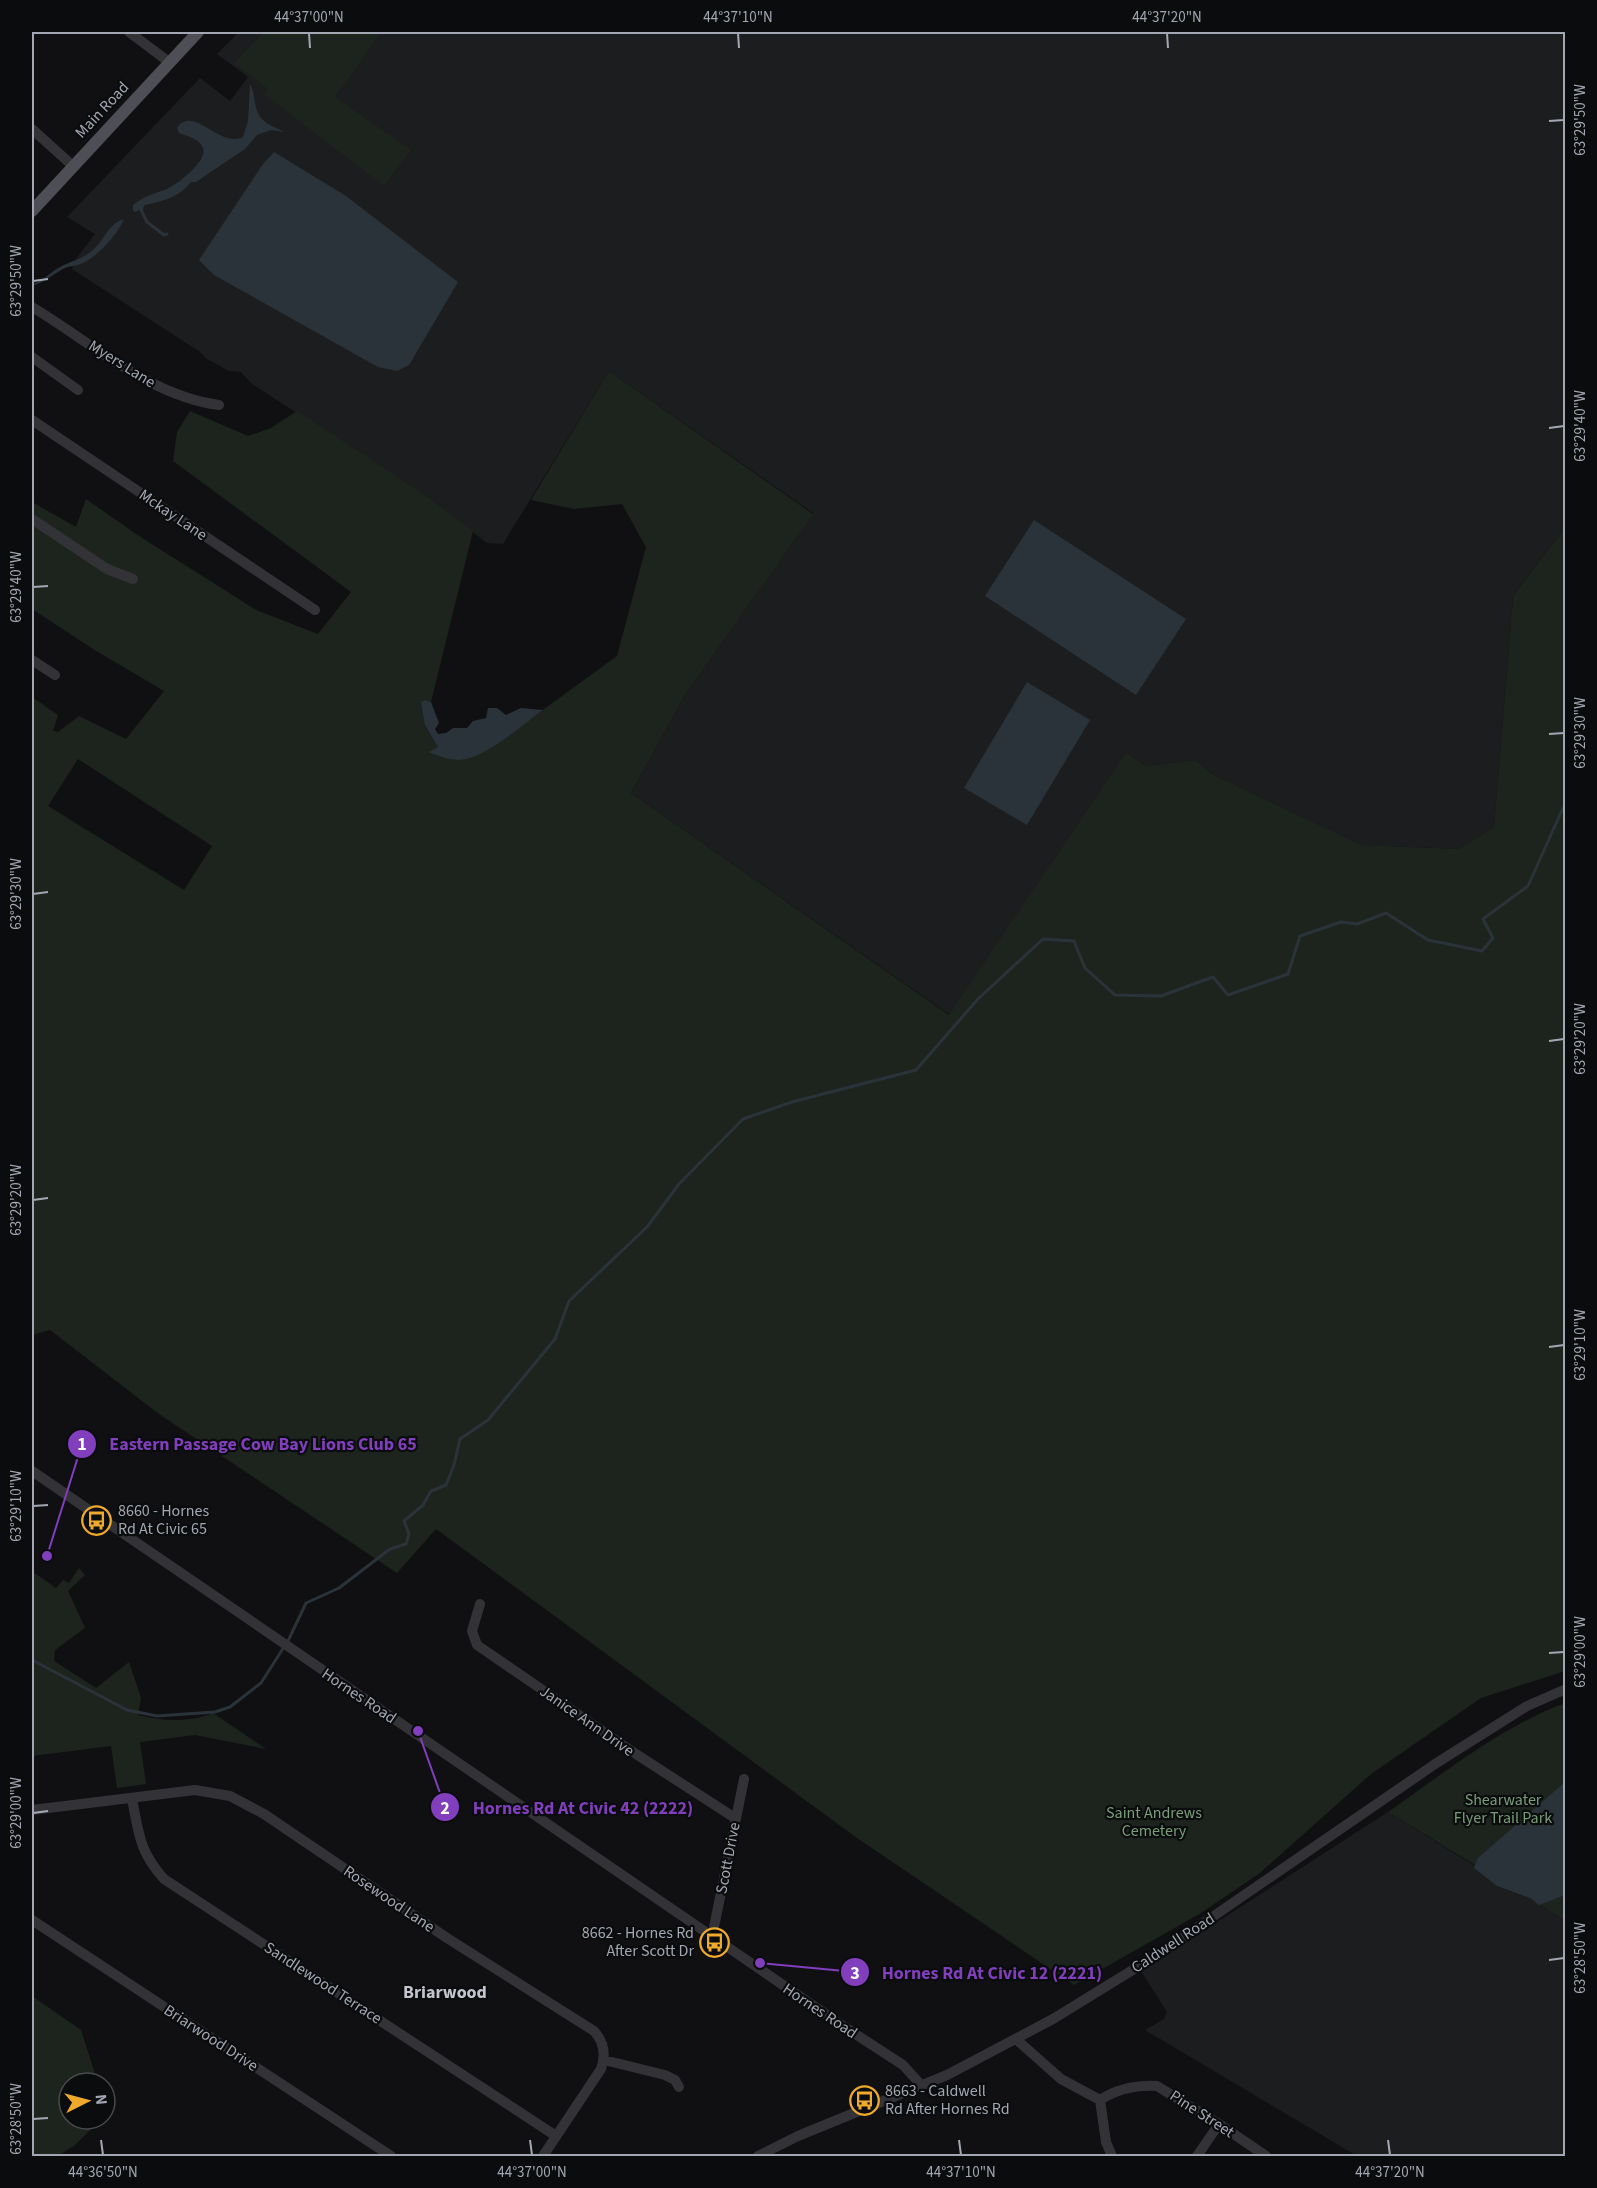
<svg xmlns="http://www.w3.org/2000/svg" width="1597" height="2188" viewBox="0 0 1597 2188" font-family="'Source Sans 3',sans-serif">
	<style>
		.built { fill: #1c1d1f }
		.green { fill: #1d241e; fill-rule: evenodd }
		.water { fill: #2a333a }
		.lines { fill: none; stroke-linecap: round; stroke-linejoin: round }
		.stream { stroke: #2a333a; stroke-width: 3 }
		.minor { stroke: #323237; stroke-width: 10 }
		.major { stroke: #4e4f56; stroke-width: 12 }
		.ticks { fill: none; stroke: #a2a7b3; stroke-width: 2 }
		.labels { text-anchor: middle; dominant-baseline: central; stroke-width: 4.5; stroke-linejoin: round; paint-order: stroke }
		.street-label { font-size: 16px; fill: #a2a7b3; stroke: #0b0c0d }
		.poi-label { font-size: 16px; fill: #a2a7b3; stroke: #0b0c0d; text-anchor: start }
		.park-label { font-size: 16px; fill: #799e7a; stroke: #0b0c0d }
		.neighbourhood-label { font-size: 18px; font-weight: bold; fill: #c3c6cf; stroke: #0b0c0d }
		.leader { fill: none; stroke: #813ebd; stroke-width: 2 }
		.callout-dot { fill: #813ebd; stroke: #0b0c0d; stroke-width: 2 }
		.mark-label { font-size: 18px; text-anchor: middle; font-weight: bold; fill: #fff }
		.callout-label { font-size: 18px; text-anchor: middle; font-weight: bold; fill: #813ebd; stroke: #0b0c0d; stroke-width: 4.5; stroke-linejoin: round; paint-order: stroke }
		.neatline { fill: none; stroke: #a2a7b3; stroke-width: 2 }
		.ticks-label { font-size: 15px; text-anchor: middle; fill: #a2a7b3 }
	</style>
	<rect width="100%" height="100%" fill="#101012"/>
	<path class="built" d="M239 32H1565V528L1513 596 1494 827 1458 849 1362 845 1212 774 1195 760 1146 766 1126 752 950 1015 631 793 685 695 813 513 609 371 503 544 487 543 425 495 252 384 241 372 229 371 207 359 200 352 72 269 78 256 95 234 67 217 200 78 230 101 248 77 217 54Z
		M1388 1812 1475 1866V1868L1497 1886 1530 1898 1565 1921V2156H1357L1145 2030 1164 2019 1167 2012 1141 1971Z"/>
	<path class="green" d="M264 32H381L335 97 411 150 384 186 264 94 268 89 234 63Z
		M609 371 813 514 685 695 631 793 949 1015 1126 752 1146 766 1195 760 1212 774 1362 845 1458 849 1494 827 1513 596 1565 528V1671L1481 1698 1371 1774 1260 1873 1201 1913 1074 1985 857 1838 436 1529 397 1573 159 1414 50 1330 32 1335V697L58 715 53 731 58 732 79 716 126 739 164 691 93 649 32 609V502L76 527 86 499 139 536 256 610 318 634 351 592 173 461 177 432 190 411 248 436 271 428 297 411 425 495 473 531 431 702 426 700 425 725 438 747 430 753 454 760 489 749 617 656 646 547 622 504 574 509 531 500ZM78 759 212 846 184 890 48 806Z
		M79 1568 85 1575 68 1591 85 1628 55 1650 54 1661 96 1688 129 1662 141 1698 138 1715C162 1721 190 1723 213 1713L266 1749 195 1735 140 1742 146 1784 117 1788 111 1746 32 1756V1575L33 1572 56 1588 63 1580 69 1583Z
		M1565 1703V1921L1530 1898 1497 1886 1474 1868 1475 1865 1388 1812C1444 1773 1501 1727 1565 1703Z
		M32 1996 81 2030 98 2083H69V2119H101L74 2146 57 2156H32Z"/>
	<path class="water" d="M250 84C256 95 253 111 263 120 268 125 277 128 284 132L271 130 257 135 245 149 196 182H191C180 197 163 201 145 205L142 209 135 212 133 210V205C144 196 154 194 167 189 178 184 208 161 203 148 200 139 187 136 179 133L177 128C193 104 220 149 243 137L248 121Z
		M274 152 346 196 458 282 409 365 397 371 378 367 214 275 199 260 263 164Z
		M124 219C118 234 98 256 83 263 77 266 70 266 65 268 53 274 44 283 32 286V284C44 281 50 272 60 267 71 261 85 258 94 249 105 239 108 224 124 219Z
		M1034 520 1186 619 1136 695 985 596Z
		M1027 682 1090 720 1027 825 964 788Z
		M426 700 431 702 439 723 435 729 438 734 446 733 453 728H467L473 721 486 718 488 708H497L506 715 521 708 543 710C521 726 487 757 460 760 452 761 435 755 429 752L438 747 425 725 421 702Z
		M1565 1782V1895L1539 1905 1530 1898 1497 1886 1474 1868 1478 1858Z"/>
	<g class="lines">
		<path class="stream" d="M142 209 141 210 147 222 164 235 167 234
			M288 1641 306 1603 339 1588 390 1549 406 1544 409 1534 404 1521 423 1505 431 1491 446 1485 454 1465 460 1439 488 1420 555 1339 569 1301 647 1227 679 1184 743 1119 792 1102 916 1070 978 999 1043 939 1074 941 1085 968 1115 995 1161 996 1213 977 1228 995 1288 974 1300 936 1341 922 1357 924 1386 913 1428 940 1482 951 1493 938 1483 919 1528 886 1563 808 1566 807
			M32 1660 127 1710 157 1716 215 1712 230 1707 261 1683 284 1647"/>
		<path class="minor" d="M129 32 169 62
			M32 129 73 166
			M32 307C91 342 149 396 219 405
			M32 357 78 390
			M32 420 315 610
			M32 519 107 569 133 579
			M32 660 55 675
			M32 1471 840 2024 903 2065 922 2086
			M480 1604 472 1631 477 1645 636 1754 735 1818
			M132 1799C139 1834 139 1851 164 1879L556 2136
			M32 1810 195 1790 230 1796 264 1814 447 1938 594 2031C604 2042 606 2055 601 2069L543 2156
			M32 1920 391 2156
			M712 1937 744 1779
			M1017 2040 1061 2079 1100 2100
			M604 2060 665 2075 675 2080 679 2087
			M1100 2100C1117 2089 1137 2085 1157 2086L1219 2124 1266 2156
			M1100 2100 1106 2142 1112 2156
			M758 2156 798 2136 947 2075 1053 2019 1157 1955 1435 1764 1527 1706 1566 1689
			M1197 2156 1219 2124"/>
		<path class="major" d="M32 211 198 32"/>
	</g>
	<path class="ticks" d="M309 33 310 48M738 33 739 48M1167 33 1168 48M1549 121 1564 120M33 281 48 279M1549 428 1564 426M33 587 48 586M1549 734 1564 733M33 894 48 892M1549 1041 1564 1039M33 1200 48 1198M1549 1347 1564 1345M33 1506 48 1505M1549 1653 1564 1652M33 1813 48 1811M1549 1960 1564 1958M33 2119 48 2118M101 2140 103 2155M530 2140 532 2155M959 2140 961 2155M1388 2140 1390 2155"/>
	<defs>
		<symbol id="bus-ring" viewBox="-11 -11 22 22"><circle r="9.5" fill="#0b0c0d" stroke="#efaa2c" stroke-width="1.5"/><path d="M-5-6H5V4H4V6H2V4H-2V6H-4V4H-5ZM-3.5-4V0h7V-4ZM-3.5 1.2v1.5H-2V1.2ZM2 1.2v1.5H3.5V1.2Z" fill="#efaa2c"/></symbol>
	</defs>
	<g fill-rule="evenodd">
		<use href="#bus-ring" x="80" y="1504" width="33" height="33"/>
		<use href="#bus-ring" x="698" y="1926" width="33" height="33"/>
		<use href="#bus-ring" x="848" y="2084" width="33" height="33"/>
	</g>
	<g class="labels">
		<g class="street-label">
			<text transform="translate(102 110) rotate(-47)">Main Road</text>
			<text transform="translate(122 364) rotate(32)">Myers Lane</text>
			<text transform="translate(173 515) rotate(34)">Mckay Lane</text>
			<text transform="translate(359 1696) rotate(34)">Hornes Road</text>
			<text transform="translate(587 1721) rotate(35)">Janice Ann Drive</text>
			<text transform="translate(728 1858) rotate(-79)">Scott Drive</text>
			<text transform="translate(389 1899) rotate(34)">Rosewood Lane</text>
			<text transform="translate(1173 1943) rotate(-33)">Caldwell Road</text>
			<text transform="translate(323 1983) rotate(33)">Sandlewood Terrace</text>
			<text transform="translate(820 2011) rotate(34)">Hornes Road</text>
			<text transform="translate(211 2038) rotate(33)">Briarwood Drive</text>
			<text transform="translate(1202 2114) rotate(33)">Pine Street</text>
		</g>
		<g class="poi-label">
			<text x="118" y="1511">8660 - Hornes<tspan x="118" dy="18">Rd At Civic 65</tspan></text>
			<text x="694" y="1933" text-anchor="end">8662 - Hornes Rd<tspan x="694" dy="18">After Scott Dr</tspan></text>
			<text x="885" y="2091">8663 - Caldwell<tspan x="885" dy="18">Rd After Hornes Rd</tspan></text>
		</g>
		<g class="park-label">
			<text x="1503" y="1800">Shearwater<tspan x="1503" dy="18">Flyer Trail Park</tspan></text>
			<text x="1154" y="1813">Saint Andrews<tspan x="1154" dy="18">Cemetery</tspan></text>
		</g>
		<g class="neighbourhood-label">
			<text x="445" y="1992">Briarwood</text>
		</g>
	</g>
	<path class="leader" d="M47 1556L82 1444M418 1731L445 1807M760 1963L855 1972"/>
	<g class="callout-dot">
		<circle cx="47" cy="1556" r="6"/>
		<circle cx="418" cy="1731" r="6"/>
		<circle cx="760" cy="1963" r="6"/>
		<circle cx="82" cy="1444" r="15"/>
		<circle cx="445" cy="1807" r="15"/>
		<circle cx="855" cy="1972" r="15"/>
	</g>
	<g class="mark-label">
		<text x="82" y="1450">1</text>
		<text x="445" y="1814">2</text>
		<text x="855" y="1979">3</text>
	</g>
	<g class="callout-label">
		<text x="263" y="1450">Eastern Passage Cow Bay Lions Club 65</text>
		<text x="583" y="1814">Hornes Rd At Civic 42 (2222)</text>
		<text x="992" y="1979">Hornes Rd At Civic 12 (2221)</text>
	</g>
	<rect width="1597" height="2188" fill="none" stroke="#0b0c0d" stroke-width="66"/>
	<g transform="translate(87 2101) rotate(84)"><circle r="28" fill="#0b0c0d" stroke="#474a4f" stroke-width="1.5"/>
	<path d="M0-4.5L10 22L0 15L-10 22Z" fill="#efaa2c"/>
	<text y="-9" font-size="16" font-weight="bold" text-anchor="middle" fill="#a2a7b3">N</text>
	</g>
	<rect x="33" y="33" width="1531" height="2122" class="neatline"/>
	<g class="ticks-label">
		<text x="309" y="22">44°37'00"N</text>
		<text x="738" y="22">44°37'10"N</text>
		<text x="1167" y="22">44°37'20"N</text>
		<text transform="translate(1580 120) rotate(-90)" y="5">63°29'50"W</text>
		<text transform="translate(16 281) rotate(-90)" y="5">63°29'50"W</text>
		<text transform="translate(1580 426) rotate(-90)" y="5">63°29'40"W</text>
		<text transform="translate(16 587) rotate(-90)" y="5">63°29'40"W</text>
		<text transform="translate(1580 733) rotate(-90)" y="5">63°29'30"W</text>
		<text transform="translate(16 894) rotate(-90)" y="5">63°29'30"W</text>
		<text transform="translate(1580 1039) rotate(-90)" y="5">63°29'20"W</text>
		<text transform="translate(16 1200) rotate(-90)" y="5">63°29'20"W</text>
		<text transform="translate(1580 1345) rotate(-90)" y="5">63°29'10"W</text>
		<text transform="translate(16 1506) rotate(-90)" y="5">63°29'10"W</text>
		<text transform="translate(1580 1652) rotate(-90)" y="5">63°29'00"W</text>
		<text transform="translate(16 1813) rotate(-90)" y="5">63°29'00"W</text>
		<text transform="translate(1580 1958) rotate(-90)" y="5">63°28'50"W</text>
		<text transform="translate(16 2119) rotate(-90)" y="5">63°28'50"W</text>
		<text x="103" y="2177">44°36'50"N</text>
		<text x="532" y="2177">44°37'00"N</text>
		<text x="961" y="2177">44°37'10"N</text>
		<text x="1390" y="2177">44°37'20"N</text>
	</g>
</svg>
